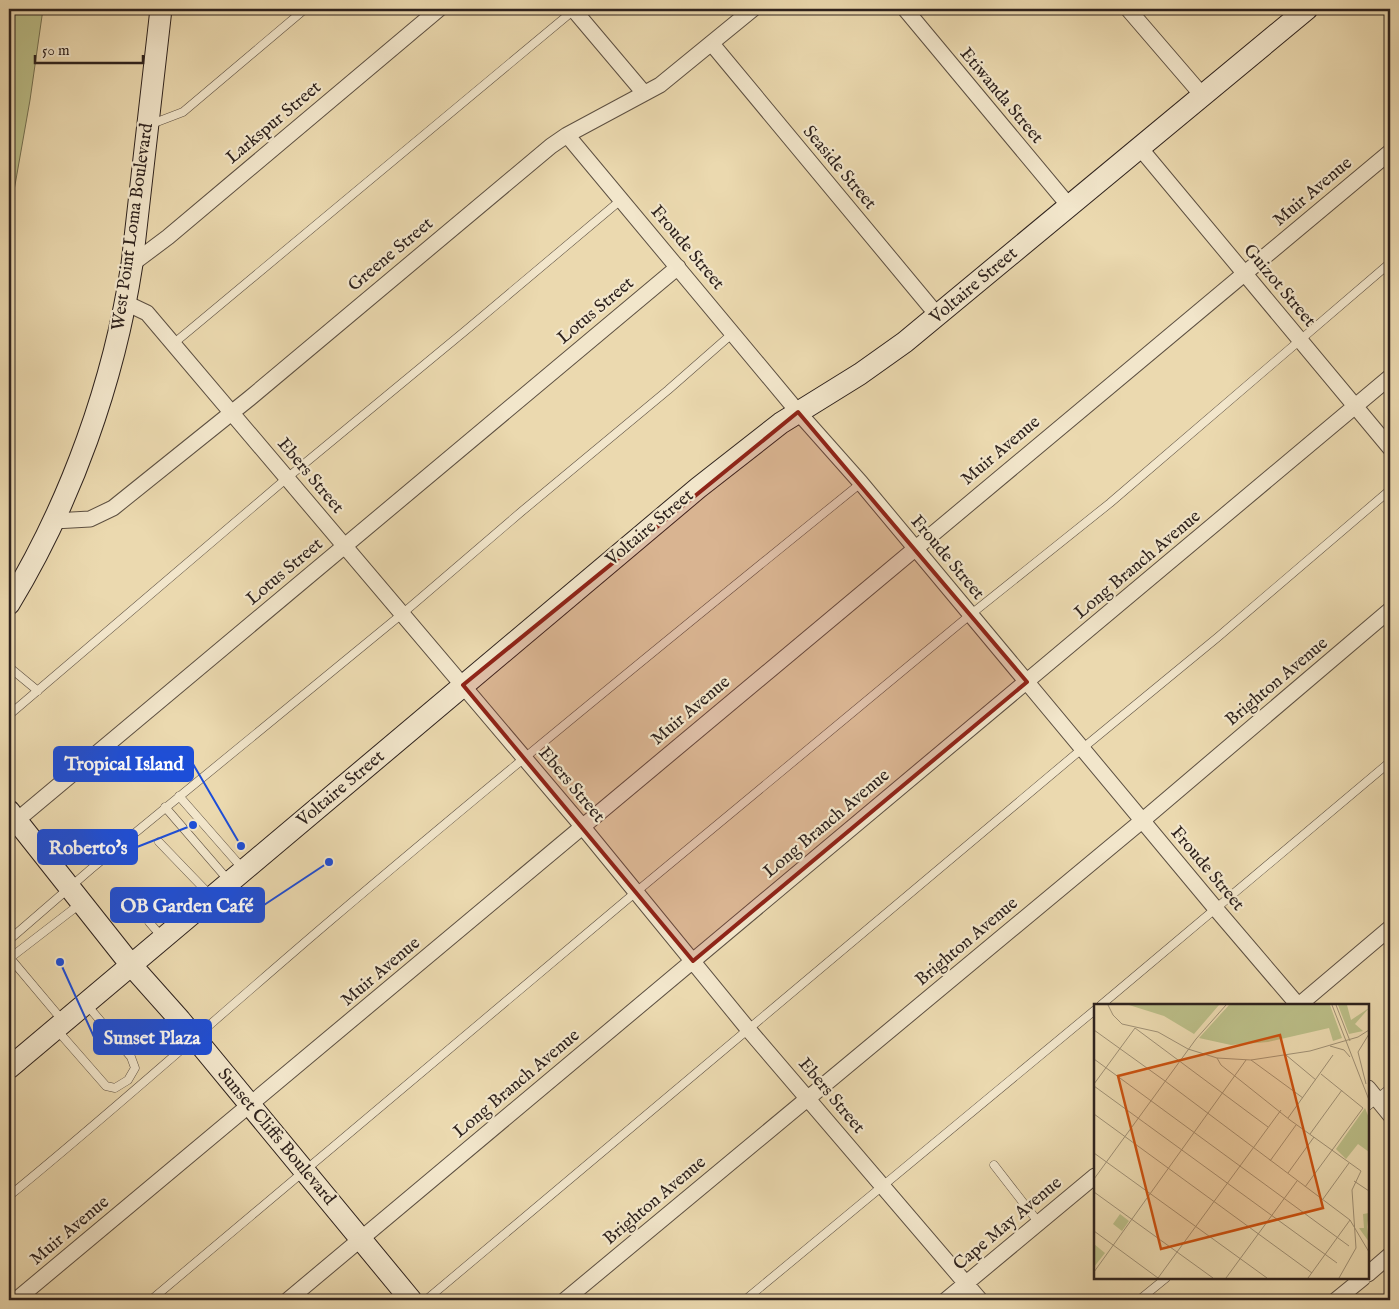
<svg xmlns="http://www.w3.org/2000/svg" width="1399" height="1309" viewBox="0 0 1399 1309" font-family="'IM FELL English',serif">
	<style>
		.green { fill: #bbbe88; stroke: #747052 }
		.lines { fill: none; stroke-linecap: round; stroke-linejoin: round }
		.lane-casing { stroke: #5d5042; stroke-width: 9 }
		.street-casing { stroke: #5d5042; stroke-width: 17 }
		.secondary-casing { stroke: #2e221d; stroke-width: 23 }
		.lane { stroke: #f2e6cb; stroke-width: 8 }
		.street { stroke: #f2e6cb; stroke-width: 15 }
		.secondary { stroke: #f2e6cb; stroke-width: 21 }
		.marked { fill: #8f2418; fill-opacity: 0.2; stroke: #8f2418; stroke-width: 4; stroke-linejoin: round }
		.labels { text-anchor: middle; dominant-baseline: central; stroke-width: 4.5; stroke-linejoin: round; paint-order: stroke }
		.street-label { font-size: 18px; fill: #2e221d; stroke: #f2e6cb }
		.inset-road { fill: none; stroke: #9f9075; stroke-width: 1 }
		.view { fill: #cc510f; fill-opacity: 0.15; stroke: #cc510f; stroke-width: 2.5 }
		.inset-edge { fill: none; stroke: #2e221d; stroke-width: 2.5 }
		.leader { fill: none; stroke: #1d4ed8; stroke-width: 2 }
		.callout-dot { fill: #1d4ed8; stroke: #f2e6cb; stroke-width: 2 }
		.callout { fill: #1d4ed8; stroke: #1d4ed8; stroke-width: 2 }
		.callout-label { font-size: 19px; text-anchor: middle; font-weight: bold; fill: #fff }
	</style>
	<rect width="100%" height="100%" fill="#ebd9af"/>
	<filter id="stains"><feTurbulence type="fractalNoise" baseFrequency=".004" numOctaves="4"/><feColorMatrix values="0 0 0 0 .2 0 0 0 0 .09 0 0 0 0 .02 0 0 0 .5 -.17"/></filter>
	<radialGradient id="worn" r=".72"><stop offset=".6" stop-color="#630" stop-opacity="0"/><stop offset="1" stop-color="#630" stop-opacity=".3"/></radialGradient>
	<path class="green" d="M9 9H43L30 100 9 219Z"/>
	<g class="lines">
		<defs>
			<path id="lane" d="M149 125 183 112 305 9
				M173 344 574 10
				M9 667 38 691
				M9 715 287 478 465 331 622 199
				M179 796 243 869
				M165 807 229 881
				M159 842 211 896
				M149 922 162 937
				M9 940 91 869 402 614 521 512 668 390 733 333
				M1101 1005 1390 762
				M63 1021 10 958 80 904
				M57 1030 106 1086 115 1088 128 1080 135 1068 131 1057 87 1005
				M1368 1106 1390 1088
				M994 1165 1039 1223
				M9 1196C118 1107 223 1012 331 920 505 772 683 627 861 483
				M151 1300 636 892 970 615 1110 503 1390 263
				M426 1300 1083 748 1218 637 1390 490
				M745 1300 1095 1010
				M1139 1300 1166 1278"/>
			<path id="street" d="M573 9 644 93
				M905 9 1070 207
				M1128 9 1202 95
				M712 44 938 316
				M567 135 798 412 861 483 1216 909 1298 1005
				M1140 148 1390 448
				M132 264 168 237 439 9
				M126 303 147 313 582 826 748 1029 980 1300
				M54 521 90 519 113 508 250 398 551 146 567 135 660 85 753 9
				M10 826 678 267
				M1299 1005 1390 928
				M1368 1088 1390 1115
				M1368 1274 1390 1255
				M16 1300 1390 152
				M288 1300 1390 377
				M565 1300 1143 820 1390 610
				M946 1300 1095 1176
				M1336 1300 1363 1278"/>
			<path id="secondary" d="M9 604C71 502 114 382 132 264L161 9
				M9 811 131 965 180 1020 411 1300
				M9 1068 698 488 781 423 860 374 905 342 1307 9"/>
		</defs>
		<use href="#lane" class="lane-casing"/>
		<use href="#street" class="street-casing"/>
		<use href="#secondary" class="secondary-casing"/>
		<use href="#lane" class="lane"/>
		<use href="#street" class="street"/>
		<use href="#secondary" class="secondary"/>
	</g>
	<path class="marked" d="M798 412 1027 682 693 961 463 685Z"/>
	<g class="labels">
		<g class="street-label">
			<text transform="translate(1001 96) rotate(50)">Etiwanda Street</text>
			<text transform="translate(274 123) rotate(-40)">Larkspur Street</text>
			<text transform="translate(839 168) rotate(50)">Seaside Street</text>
			<text transform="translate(1313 192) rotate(-40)">Muir Avenue</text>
			<text transform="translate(133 227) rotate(-82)">West Point Loma Boulevard</text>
			<text transform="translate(687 248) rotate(50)">Froude Street</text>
			<text transform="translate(391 255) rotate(-40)">Greene Street</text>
			<text transform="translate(974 286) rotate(-40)">Voltaire Street</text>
			<text transform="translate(1279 286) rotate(50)">Guizot Street</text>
			<text transform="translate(596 311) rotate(-40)">Lotus Street</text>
			<text transform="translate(1001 451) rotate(-40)">Muir Avenue</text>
			<text transform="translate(310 476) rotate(50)">Ebers Street</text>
			<text transform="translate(650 528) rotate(-40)">Voltaire Street</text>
			<text transform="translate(947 558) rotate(50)">Froude Street</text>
			<text transform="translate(1138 565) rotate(-40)">Long Branch Avenue</text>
			<text transform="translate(285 572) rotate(-40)">Lotus Street</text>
			<text transform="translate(1277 682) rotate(-40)">Brighton Avenue</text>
			<text transform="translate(691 711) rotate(-40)">Muir Avenue</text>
			<text transform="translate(571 785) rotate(50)">Ebers Street</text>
			<text transform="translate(341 789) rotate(-40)">Voltaire Street</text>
			<text transform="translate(827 824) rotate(-40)">Long Branch Avenue</text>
			<text transform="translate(1207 869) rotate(50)">Froude Street</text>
			<text transform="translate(967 942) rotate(-40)">Brighton Avenue</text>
			<text transform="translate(381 972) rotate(-40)">Muir Avenue</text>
			<text transform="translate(517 1084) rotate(-40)">Long Branch Avenue</text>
			<text transform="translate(831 1096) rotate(50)">Ebers Street</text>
			<text transform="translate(276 1137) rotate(50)">Sunset Cliffs Boulevard</text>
			<text transform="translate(655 1201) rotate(-40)">Brighton Avenue</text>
			<text transform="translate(1008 1224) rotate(-40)">Cape May Avenue</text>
			<text transform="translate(70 1231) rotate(-40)">Muir Avenue</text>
		</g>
	</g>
	<g transform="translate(1094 1004)">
		<rect width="275" height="275" fill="#ebd9af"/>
		<path d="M35 1H125L100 30 70 12ZM135 1H236L248 34 239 37 235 24 174 38 137 41 105 34ZM244 1H253L257 16 275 4 261 20 269 27 255 30ZM271 104 275 114V148L264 140 252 155 242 145ZM275 209 273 223 275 238 265 224H270L269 210ZM26 210 35 217 28 227 19 220ZM0 240 11 249 0 263Z" fill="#bbbe88"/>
		<path class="inset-road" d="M14 1 19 11 28 20 64 28 94 45M238 1 275 96M242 1 256 37M41 24 174 123M0 26 71 77M236 42 250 46 256 53M94 45 123 54 157 56 216 47 264 33 275 26M192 51 222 76M123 54 127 61 196 116 267 167 258 186 262 244 245 274M0 55 255 242M157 56 209 94M71 77 256 216 275 248M0 80 41 24M272 80 264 48 275 30M0 82 243 259M0 110 218 269M194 114 239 51M216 130 248 86M0 149 173 274M176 157 202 121M194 169 220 133M0 175 102 35 132 1M260 177 275 187M211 183 269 104 227 70M0 188 119 274M229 195 255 159M0 227 64 274M0 268 152 56M64 274 187 106M132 274 203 177M214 274 256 216"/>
		<path class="view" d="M186 31 229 204 67 245 24 72Z"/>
		<rect width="275" height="275" class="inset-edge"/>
	</g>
	<path class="leader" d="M241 846L193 764M193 825L137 847M329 862L264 905M60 962L94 1037"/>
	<g class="callout-dot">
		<circle cx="241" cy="846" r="5"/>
		<circle cx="193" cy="825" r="5"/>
		<circle cx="329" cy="862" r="5"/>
		<circle cx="60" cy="962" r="5"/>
	</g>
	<g class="callout">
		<rect x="54" y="747" width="139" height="34" rx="5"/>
		<rect x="38" y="830" width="99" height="34" rx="5"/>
		<rect x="111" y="888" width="153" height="34" rx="5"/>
		<rect x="94" y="1020" width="117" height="34" rx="5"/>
	</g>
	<g class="callout-label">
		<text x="124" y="770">Tropical Island</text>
		<text x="88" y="854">Roberto's</text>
		<text x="187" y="912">OB Garden Café</text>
		<text x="152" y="1044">Sunset Plaza</text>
	</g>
	<rect width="1399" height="1309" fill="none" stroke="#ebd9af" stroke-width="30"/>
	<rect x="10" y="10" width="1379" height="1289" fill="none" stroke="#2e221d" stroke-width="2.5"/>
	<rect x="15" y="15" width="1369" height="1279" fill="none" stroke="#2e221d"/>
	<path d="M35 55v8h108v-8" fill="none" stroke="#2e221d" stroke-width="2.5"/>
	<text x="42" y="55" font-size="15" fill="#2e221d" stroke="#f2e6cb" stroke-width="4" paint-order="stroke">50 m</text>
	<rect width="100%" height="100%" filter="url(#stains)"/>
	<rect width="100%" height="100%" fill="url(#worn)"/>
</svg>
